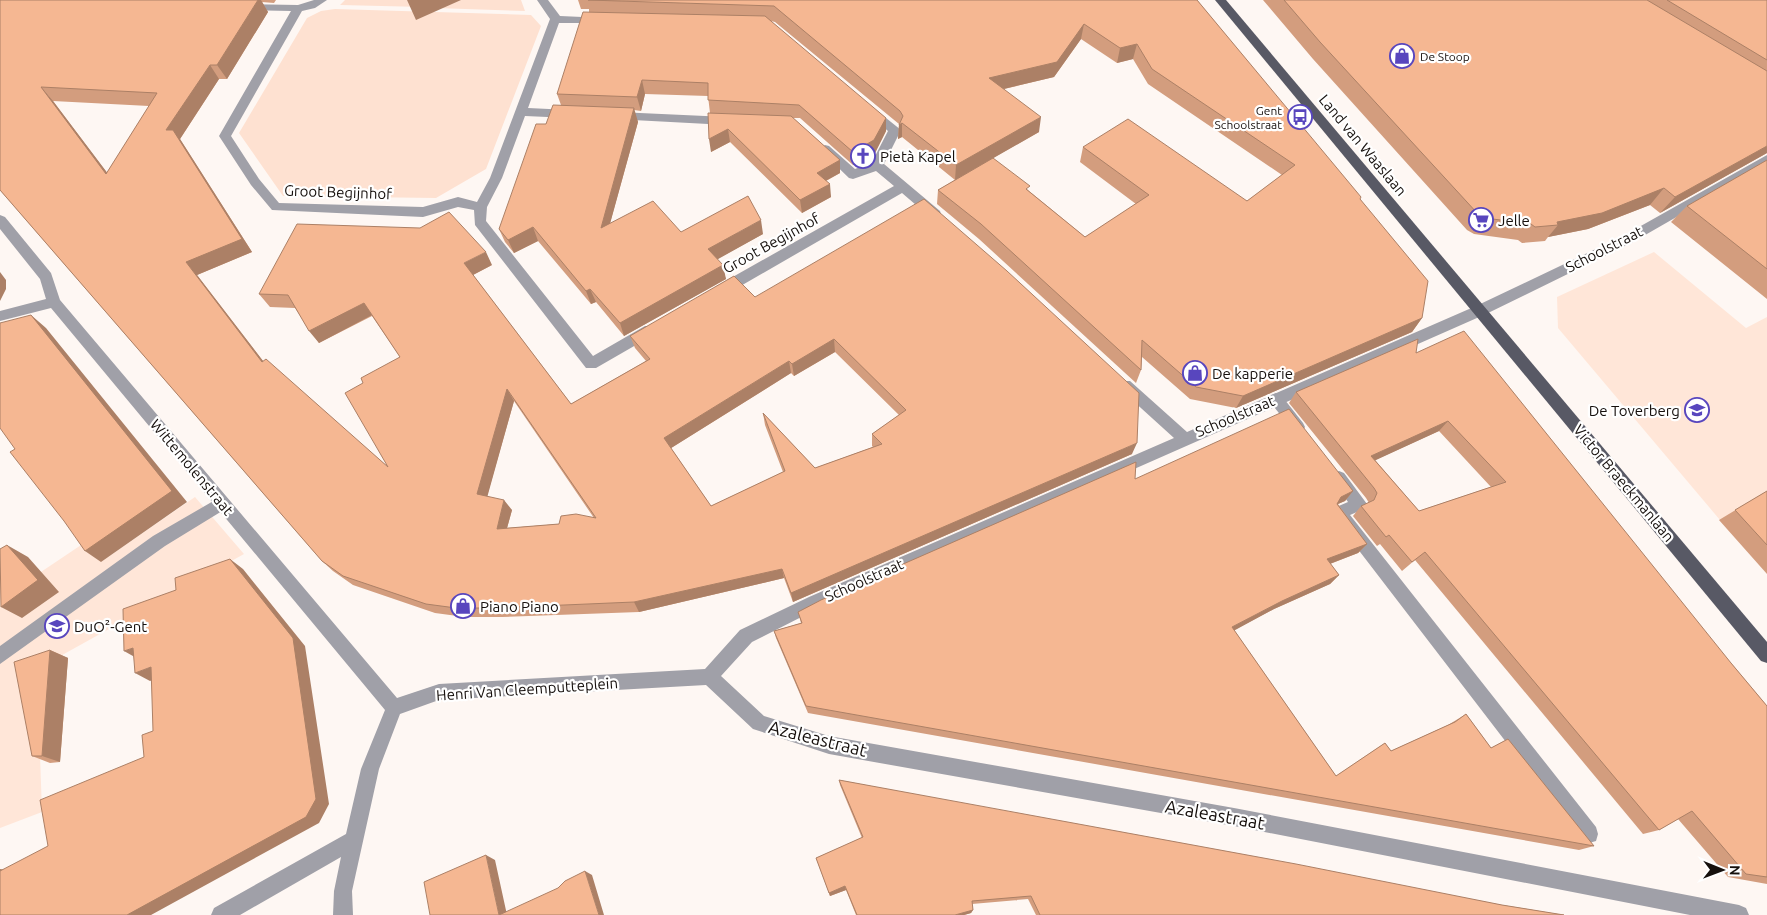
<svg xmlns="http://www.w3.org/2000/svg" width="1767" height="915" viewBox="0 0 1767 915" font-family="Ubuntu,sans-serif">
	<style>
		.built { fill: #ffe6d8 }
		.green { fill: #fee1d1 }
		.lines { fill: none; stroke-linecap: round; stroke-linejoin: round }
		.lane { fill: #a0a0a8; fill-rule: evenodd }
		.street { fill: #a0a0a8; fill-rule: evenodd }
		.primary { fill: #585965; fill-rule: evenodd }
		.wall { fill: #d39d7e; fill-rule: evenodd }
		.shaded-wall { fill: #ac8066 }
		.building { fill: #f5b792; stroke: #ac8066; fill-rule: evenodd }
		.labels { text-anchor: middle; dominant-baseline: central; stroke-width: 4.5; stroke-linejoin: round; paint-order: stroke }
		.far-poi-label { font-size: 12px; fill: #16100d; stroke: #fff; text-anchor: start }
		.street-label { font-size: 15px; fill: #16100d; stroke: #fff }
		.poi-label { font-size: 15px; fill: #16100d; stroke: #fff; text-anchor: start }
		.near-street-label { font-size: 18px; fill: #16100d; stroke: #fff }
	</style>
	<rect width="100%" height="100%" fill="#fef7f3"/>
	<path class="built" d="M1654 252 1746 328 1767 317V492L1720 520 1558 328 1557 297Z
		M195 497 244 554 37 669 42 812 0 828V560L26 582 93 537 108 557Z"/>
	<path class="green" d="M345 0H425L423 7 340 5Z
		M456 0H521L525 11 435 8Z
		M335 9 531 15 541 26 486 169 436 198 283 196 239 133 307 18 321 11Z"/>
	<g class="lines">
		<path class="lane" d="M1276 393 1281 395 1303 423 1305 427 1303 431 1298 433 1293 431 1271 403 1269 399 1271 395Z
			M1339 471 1344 473 1367 504 1364 509 1350 515 1596 827 1598 834 1596 841 1589 843 1582 841 1334 518 1331 513 1334 508 1348 502 1331 478 1334 473Z
			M222 496 227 498 230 503 227 508 165 546 0 664V646L153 536Z"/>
		<path class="street" d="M314 0H327L315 8 302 11 231 136 259 179 279 203 423 207 458 197 477 202 490 178 550 19 537 0H548L560 16 605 18 606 20 601 23H559L528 108 570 110 576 114 570 118 525 116 502 178 487 207 486 221 593 356 645 326H655L657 330 655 334 596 368H586L475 225 474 210 458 207 423 217 272 210 251 185 219 136 291 11 245 10 240 7 245 4 298 5Z
			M871 106 901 130 884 164 940 211 941 214 940 217H930L902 193 725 295H715L713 291 715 287 894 186 876 171 853 179 849 178 819 149 825 145 829 146 855 169 872 162 888 131 867 113V107Z
			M618 112 727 117 733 121 727 125 614 119 612 116Z
			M1767 155V165L1633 242 1486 314 821 607 752 642 721 676 764 716 829 736 1234 808 1739 905 1746 908 1749 915H1690L1234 826 829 754 753 729 706 685 439 700 400 714 379 769 352 891 353 915H333L334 891 341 857 240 915H211L214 908 346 834 361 769 385 710 51 308 0 321V311L46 299 40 279 0 229V215L5 217 51 273 60 300 397 698 439 684 705 669 740 630 809 597 1174 438 1120 389 1118 385 1120 381H1130L1187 432 1476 306 1623 236Z"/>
		<path class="primary" d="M1215 0H1226L1767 642V663L1761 661Z"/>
	</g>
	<path class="wall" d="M0 0H276L274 3 262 2 268 12 227 79H219L180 139 252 252 197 275 263 361 388 467 363 383 400 357 372 316 319 343 295 308 270 307 259 294 492 265 473 275 571 404 646 361 635 348 630 336 755 297 1132 454 793 602 784 578 639 612 502 617H465L435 613 353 585 333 571 322 561 0 190ZM53 101 149 106 107 173ZM835 352 899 415 872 434V446L873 447 815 468 763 413 765 425 783 472 711 506 671 448 791 373 794 376ZM514 401 594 518 559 524 507 528 512 510 487 496Z
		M578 0H1197L1360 199 1422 318 1412 332 1236 408 1190 399 1142 357 1141 370 1136 383 979 239 937 204 938 190 955 180 902 137 898 139 899 124 775 22 771 21 886 131 875 153 853 165 800 118H793L840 160V173L826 181 831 197 802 213 730 142 711 152 710 113 708 96 645 94 641 111 634 110 638 122 610 223 681 232 763 234 717 259 726 279 624 336 596 302 591 304 538 241 514 253 505 242 499 229 546 124 561 105 557 94 589 12V9H581ZM1081 39 1117 63 1133 59 1148 84 1282 175 1247 201 1083 147 1080 162 1136 204 1085 237 1029 191 993 158 1039 132 1004 89 1054 77Z
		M1263 0H1767V153L1660 213 1650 205 1588 229 1548 237 1545 241 1522 243 1518 240 1474 234 1467 230 1313 59Z
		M1767 160V299L1671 222 1687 206Z
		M1416 353 1731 663 1767 706V884L1728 877 1678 819 1659 830 1643 834 1415 560 1402 571 1380 544 1377 546 1353 516 1361 506 1369 503 1366 498 1289 403 1296 392ZM1439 431 1491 487 1419 511 1375 460Z
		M1135 479 1353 491 1345 501 1338 504 1367 544 1358 553 1330 564 1339 575 1330 584 1274 609 1234 630 1336 776 1385 743 1391 751 1448 725 1466 714 1491 748 1508 739 1594 846 1579 850 808 713 776 638 774 631 801 623 798 612Z
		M1767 491V574L1719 520Z
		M50 650 68 658 60 762 50 763 32 756Z
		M839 780 1502 905 1564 915H1036L1028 899 972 904 973 910 971 913 964 915H856L846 890 830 896 816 858 862 838 840 785Z"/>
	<path class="shaded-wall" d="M258 0H261L268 12 227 79 217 65Z
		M407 0H461L416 20Z
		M1084 24 1081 39 1054 77 987 93 989 78Z
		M1137 44 1133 59 1117 63 1120 48Z
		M210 65 219 79 180 139 252 252 197 275 273 374 262 362 186 262 166 130Z
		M642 80 645 94 641 111 637 97Z
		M41 87 53 101 118 187 106 174Z
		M634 108 638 122 605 242 601 228Z
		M1041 117 1039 132 955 180 956 165Z
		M886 118V131L875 153 853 165V152Z
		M902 123V137L898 139 899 125Z
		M728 129 730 142 711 152 709 139Z
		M1767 146V153L1660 213 1675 197Z
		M840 160V173L818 185 817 173Z
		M830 184 831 197 802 213 800 200Z
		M1664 188 1650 205 1588 229 1548 237 1558 225 1557 222Z
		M761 220 763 234 711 263 708 249Z
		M533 227 538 241 514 253 508 240Z
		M486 252 492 265 471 276 464 263Z
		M723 265 726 279 624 336 620 323Z
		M0 272 6 280V289L0 301Z
		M590 289 596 302 591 304 586 291Z
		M364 303 372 315 319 343 309 331Z
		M31 315 46 328 187 502 101 562 85 551Z
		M1422 318 1412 332 1236 408 1243 396Z
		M834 339 835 352 794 376 792 364Z
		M789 361 791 373 668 450 664 438Z
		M507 389 514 401 485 505 477 494Z
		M1448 421 1439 431 1363 466 1371 456Z
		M1137 443 1132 454 793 602 791 593Z
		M1353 491 1345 501 1333 506 1341 497Z
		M504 500 512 510 504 539 497 529Z
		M1367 544 1358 553 1319 568 1327 559Z
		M7 545 28 557 59 592 22 618 1 607Z
		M230 559 243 569 305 646 329 804 319 823 151 915H127Z
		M782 569 784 578 639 612 634 602Z
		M1339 575 1330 584 1274 609 1226 635 1232 627 1282 601Z
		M133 648 140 660 124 651Z
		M50 650 68 658 60 762 42 756Z
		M151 667 166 675 150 681 135 673Z
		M0 770V869L6 870 0 881Z
		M486 855 495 860 507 915H499Z
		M585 871 592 875 604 915H599Z
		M845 886 846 890 830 896 829 893Z
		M973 910 971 913 964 915H955Z"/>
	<path class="building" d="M0 0H258L217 65H210L166 130H173L242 239 186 262 262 362 266 359 388 467 345 393 363 383 361 378 400 357 364 303 309 331 288 295 259 294 297 224 420 228 449 212 486 252 464 263 571 404 650 359 630 336 734 276 755 297 924 199 1007 271 1139 393 1137 443 791 593 782 569 634 602 494 608H456L426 604 343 576 322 561 0 190ZM41 87 157 93 106 174ZM834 339 906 410 872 434 882 444 815 468 763 413 785 471 711 506 664 438 789 361 792 364ZM507 389 596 518 576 514 561 516 559 524 497 529 504 500 477 494Z
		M588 0H1197L1361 197 1360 199 1428 281 1422 318 1243 396 1196 387 1142 340 1141 370 981 224 938 190 993 158 1030 186 1026 189 1085 237 1149 195 1083 147 1128 119 1247 201 1295 165 1152 69 1137 44 1120 48 1084 24 1057 62 989 78 1041 117 956 165 902 123 899 125 903 116 900 111 774 6Z
		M1284 0H1647L1767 71V146L1675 197 1664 188 1602 213 1557 222 1558 225 1535 227 1531 224 1485 218 1478 214 1320 42Z
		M1667 0H1767V60Z
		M583 12 765 16 886 118 874 140 853 152 799 105 708 100V83L642 80 637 97 557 94Z
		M553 105 634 108 601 228 653 201 681 232 748 196 761 220 708 249 723 265 620 323 590 289 586 291 533 227 508 240 499 229 536 124H546Z
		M708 113 791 116 840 160 817 173 830 184 800 200 728 129 709 139Z
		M1767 160V269L1687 206Z
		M31 315 172 491 85 551 64 521 10 452 15 449 0 428V323Z
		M1464 331 1731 663 1767 706V877L1746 874 1692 811 1659 830 1425 552 1412 562 1389 535 1386 537 1361 506 1374 500 1377 493 1374 488 1296 392 1418 339 1416 353ZM1448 421 1506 482 1419 511 1371 456Z
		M1289 409 1353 491 1341 497 1337 504 1367 544 1327 559 1339 575 1282 601 1232 627 1336 776 1385 743 1391 751 1455 722 1466 714 1491 748 1508 739 1594 846 806 706 774 631 802 623 798 612 821 600 1136 462 1135 479Z
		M1767 491V545L1735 510Z
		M7 545 38 580 1 607 0 549Z
		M230 559 293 638 316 799 306 817 127 915H0V871L48 846 40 800 144 757 142 735 153 731 151 667 135 673 133 648 124 651 123 609 176 590 175 578Z
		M50 650 42 756H32L14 662Z
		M839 780 1296 864 1502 905 1564 915H1040L1031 896 972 901 973 910 955 915H857L845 886 829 893 816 858 863 837Z
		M486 855 499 915H430L424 882Z
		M585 871 599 915H499L558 888 565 881Z"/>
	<defs>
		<symbol id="shop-ring" viewBox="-11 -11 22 22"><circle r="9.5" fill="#fff" stroke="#5846be" stroke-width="1.5"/><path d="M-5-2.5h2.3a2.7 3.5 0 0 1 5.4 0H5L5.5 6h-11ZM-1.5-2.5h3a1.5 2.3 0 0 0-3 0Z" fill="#5846be"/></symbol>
		<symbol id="bus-ring" viewBox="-11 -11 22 22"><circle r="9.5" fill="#fff" stroke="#5846be" stroke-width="1.5"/><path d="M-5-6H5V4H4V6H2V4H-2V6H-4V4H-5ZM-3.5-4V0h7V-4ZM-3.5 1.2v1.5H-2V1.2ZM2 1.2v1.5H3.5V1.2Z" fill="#5846be"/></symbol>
		<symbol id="church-ring" viewBox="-11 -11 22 22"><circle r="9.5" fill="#fff" stroke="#5846be" stroke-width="1.5"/><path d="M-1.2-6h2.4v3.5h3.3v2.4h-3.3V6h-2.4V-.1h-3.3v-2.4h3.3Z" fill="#5846be"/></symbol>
		<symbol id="supermarket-ring" viewBox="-11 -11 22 22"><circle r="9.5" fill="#fff" stroke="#5846be" stroke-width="1.5"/><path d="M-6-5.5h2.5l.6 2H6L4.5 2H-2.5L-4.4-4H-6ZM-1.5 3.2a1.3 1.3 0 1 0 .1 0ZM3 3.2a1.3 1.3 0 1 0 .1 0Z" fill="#5846be"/></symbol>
		<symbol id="school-ring" viewBox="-11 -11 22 22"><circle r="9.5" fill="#fff" stroke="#5846be" stroke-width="1.5"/><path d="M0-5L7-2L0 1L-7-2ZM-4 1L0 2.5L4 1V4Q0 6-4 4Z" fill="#5846be"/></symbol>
	</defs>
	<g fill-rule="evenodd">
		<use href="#shop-ring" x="1388" y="42" width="28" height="28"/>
		<use href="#bus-ring" x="1286" y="103" width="28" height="28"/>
		<use href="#church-ring" x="849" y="142" width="28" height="28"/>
		<use href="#supermarket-ring" x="1467" y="206" width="28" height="28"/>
		<use href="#shop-ring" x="1181" y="359" width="28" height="28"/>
		<use href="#school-ring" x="1683" y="396" width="28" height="28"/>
		<use href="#shop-ring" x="449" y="592" width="28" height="28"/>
		<use href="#school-ring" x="43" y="612" width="28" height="28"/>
	</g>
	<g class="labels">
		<g class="far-poi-label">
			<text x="1420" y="56">De Stoop</text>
			<text x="1282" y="110" text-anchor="end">Gent<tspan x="1282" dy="14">Schoolstraat</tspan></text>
		</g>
		<g class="street-label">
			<text transform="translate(1363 145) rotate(50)">Land van Waaslaan</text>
			<text transform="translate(338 192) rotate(2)">Groot Begijnhof</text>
			<text transform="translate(771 243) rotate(-29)">Groot Begijnhof</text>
			<text transform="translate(1604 249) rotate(-27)">Schoolstraat</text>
			<text transform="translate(1235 416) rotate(-23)">Schoolstraat</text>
			<text transform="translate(192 467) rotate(50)">Wittemolenstraat</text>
			<text transform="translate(1624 483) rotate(50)">Victor Braeckmanlaan</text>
			<text transform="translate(864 580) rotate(-24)">Schoolstraat</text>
			<text transform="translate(527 689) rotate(-4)">Henri Van Cleemputteplein</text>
		</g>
		<g class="poi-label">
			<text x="880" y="156">Pietà Kapel</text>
			<text x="1498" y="220">Jelle</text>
			<text x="1212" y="373">De kapperie</text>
			<text x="1680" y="410" text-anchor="end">De Toverberg</text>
			<text x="480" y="606">Piano Piano</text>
			<text x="74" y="626">DuO²-Gent</text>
		</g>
		<g class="near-street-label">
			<text transform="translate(818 738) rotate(14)">Azaleastraat</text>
			<text transform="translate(1215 814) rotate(10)">Azaleastraat</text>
		</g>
	</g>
	<g transform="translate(1722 870) rotate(91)" stroke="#ffffff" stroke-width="4" paint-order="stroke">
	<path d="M0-4L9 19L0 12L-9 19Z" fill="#16100d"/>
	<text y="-8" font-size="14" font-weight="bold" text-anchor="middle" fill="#16100d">N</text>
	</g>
</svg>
